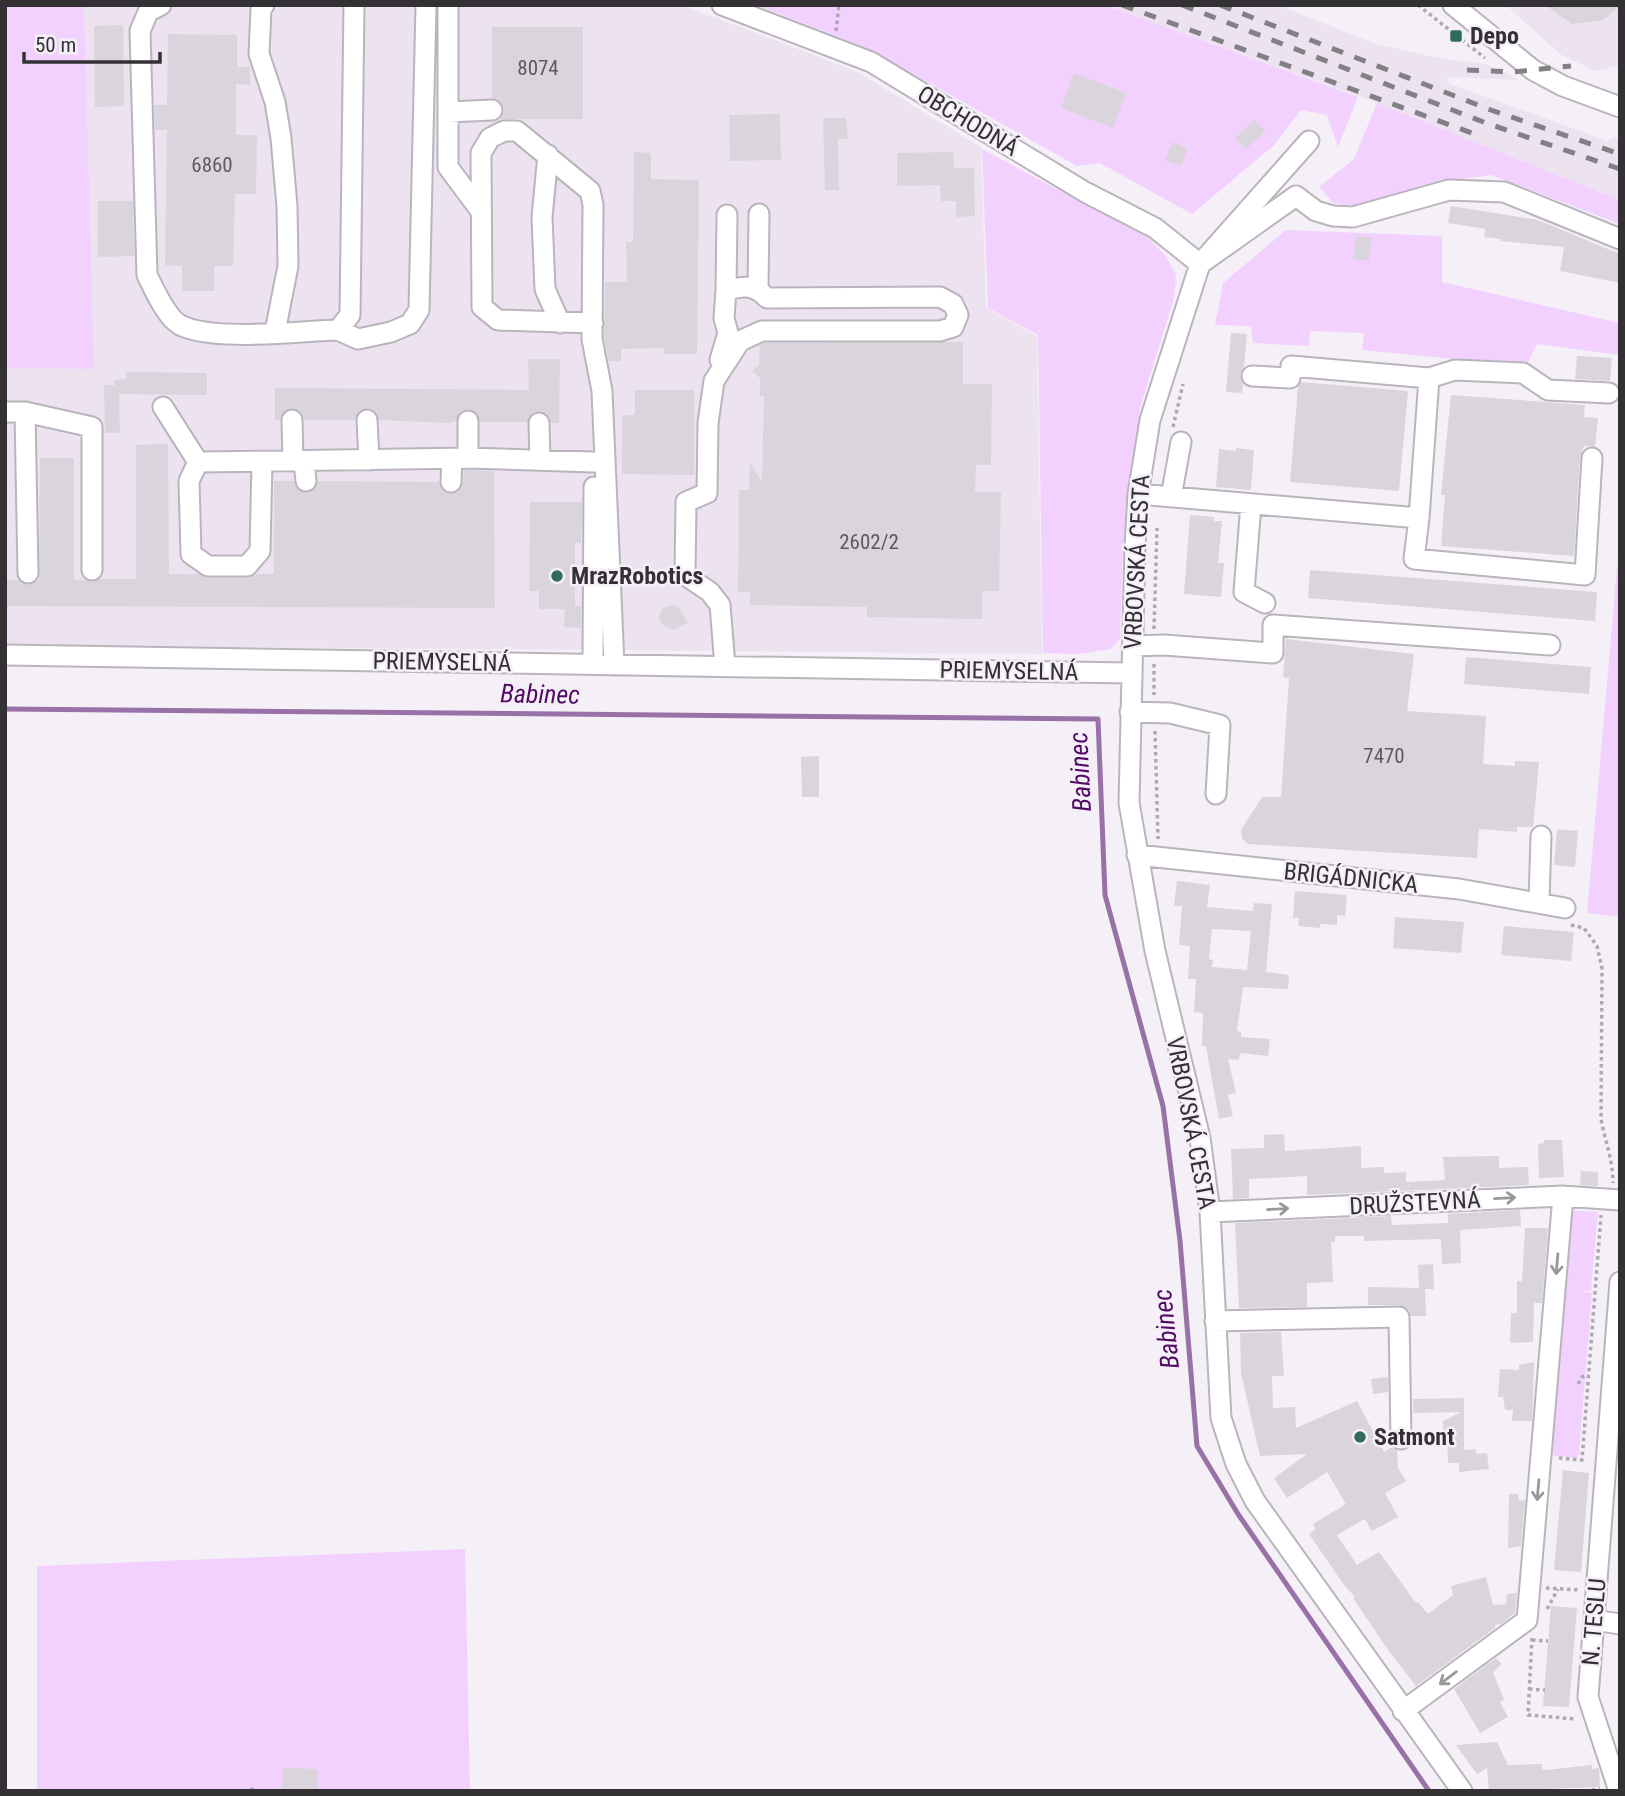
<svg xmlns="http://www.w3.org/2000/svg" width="1625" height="1796" viewBox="0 0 1625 1796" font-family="'Roboto Condensed',sans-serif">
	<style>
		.built { fill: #ede2f0 }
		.green { fill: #f3d1ff }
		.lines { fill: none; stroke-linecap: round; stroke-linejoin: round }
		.stream { stroke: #9871a6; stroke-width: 5 }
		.building { fill: #dad5dc; fill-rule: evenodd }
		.minor-casing { stroke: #bab4bc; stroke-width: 23 }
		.path { stroke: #ada9af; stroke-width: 3.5; stroke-dasharray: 3.5 3.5; stroke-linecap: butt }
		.minor { stroke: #fff; stroke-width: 19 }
		.rail { stroke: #838085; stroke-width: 5; stroke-dasharray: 12 12; stroke-linecap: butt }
		.oneway { stroke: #99989a }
		.poi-dot { fill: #2f6b56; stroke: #f5eff7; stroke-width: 2.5 }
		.labels { text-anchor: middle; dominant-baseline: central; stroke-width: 5; stroke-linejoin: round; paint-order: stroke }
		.number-label { font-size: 21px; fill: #5d5a5e }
		.poi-label { font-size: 24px; font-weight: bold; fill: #333134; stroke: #f5eff7; text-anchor: start }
		.street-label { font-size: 24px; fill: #333134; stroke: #f5eff7 }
		.water-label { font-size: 26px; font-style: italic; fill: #520a65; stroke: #f5eff7 }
	</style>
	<rect width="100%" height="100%" fill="#f5eff7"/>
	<path class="built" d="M5 5H682L856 71 981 147 986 308 1037 336 1042 654 5 645Z
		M1105 5H1278L1376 44 1443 59 1486 64 1520 80 1447 77V83L1608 141 1614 137 1620 140V200L1377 103Z
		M1506 5H1620V65L1595 71 1560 54Z"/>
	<path class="green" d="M5 5H84L94 369 5 368Z
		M756 5H1105L1358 97 1338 147 1327 115 1301 110 1274 145 1192 214 1100 163 1077 166 867 48Z
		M1377 103 1620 200V224L1491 175 1428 184 1360 207 1333 203 1319 187 1354 159Z
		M982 149 1147 237 1165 255 1176 275 1174 298 1140 408 1123 547 1120 639 1111 649 1077 654 1043 653 1038 335 988 308Z
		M1286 230 1442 236V282L1620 323V355L1537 344 1526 366 1362 350 1364 333 1310 331 1309 346 1253 343 1251 326 1215 325 1223 283Z
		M1620 533V917L1587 913Z
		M1569 1210 1598 1212 1591 1291H1580L1592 1293 1579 1455 1576 1458 1546 1455Z
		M465 1549 470 1791H37V1566Z"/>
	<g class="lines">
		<path class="stream" d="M5 709 1098 719 1105 895 1163 1106 1180 1241 1197 1446 1238 1514 1429 1791"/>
	</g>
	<path class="building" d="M1545 5H1620V6L1603 20 1572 24Z
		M123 25 124 106 95 107 94 26Z
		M492 27H583V119H500L504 110 503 104 492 98Z
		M168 34 237 35V67H250V85L236 84V135H257L256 194H235L233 266H214V291H182V266L165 265 167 130H155L154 105H167Z
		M1074 73 1126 93 1113 128 1061 108Z
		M780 114 781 160 730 161 729 115Z
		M823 118H846L848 139H838L839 190H825Z
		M1254 120 1265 131 1246 149 1235 138Z
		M1172 142 1188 148 1181 166 1165 160Z
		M634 152 651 153V179L699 180 697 354H664V348L621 349V361H609L604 338 605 282H627L626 242H633Z
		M953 152 954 168H974L975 216 956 217V201H941L940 185 897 186V153Z
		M98 201H133L134 256 98 257Z
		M1451 206 1538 220 1620 254V283L1560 271 1564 247 1501 241V239L1484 237 1485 229 1448 223Z
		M1356 236 1371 238 1369 261 1353 259Z
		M1231 333 1247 334 1244 367 1240 375 1243 384 1242 393 1226 392Z
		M947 342H963V384H992L991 465H976L975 492H1001L999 591H982V619L867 617V607L750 605V592H738L739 490H749L750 463 762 482 764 396H760V378L752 371 759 365 760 345 765 343Z
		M1577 356 1612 358 1610 381 1575 379Z
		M528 359H560L559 423H551L549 416 539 411 532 413 527 422H480L478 414 469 409 461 411 456 421 448 423 379 420 377 413 367 408 360 410 355 420H304L302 413 292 408 285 410 280 420H275V388L529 390Z
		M126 372 207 373V395L119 394 120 433H105L104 385H115L114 380 126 379Z
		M1301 382 1408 391 1399 491 1290 482 1298 387Z
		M635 390H694V475L622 474V415H635Z
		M1451 395 1585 405 1584 417 1598 418 1595 447 1584 446 1580 457 1574 556 1441 546 1445 495H1441Z
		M168 444 169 574H198L208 578H247L256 574H274V481H294L297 489 307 493 314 490 318 481 439 482 444 492 451 494 462 488 464 470 494 471 495 608 5 606V580H18L28 585 39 580 40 458H74V579L93 582 100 579H136V445Z
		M1236 448 1254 450 1251 490 1216 487 1219 449 1236 451Z
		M530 502H582L581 543H575V606H581V628L564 627 565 609H539V591H529Z
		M1190 515 1214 517V521H1222L1218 563H1224L1221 597 1184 594Z
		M1310 570 1597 592 1595 621 1308 598Z
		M675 605 680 609 688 623 673 630 663 625 659 619 661 610 667 606Z
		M1286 639 1414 654 1407 711 1486 716 1483 764 1515 766V761L1539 762 1533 827H1517V832L1479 829 1477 858 1248 844 1242 839 1241 830 1262 797H1281L1289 678 1283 677Z
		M1466 657 1591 667 1589 694 1464 684Z
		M819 756V797H802L801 757Z
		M1557 829 1578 831 1575 867 1554 865Z
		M1177 881 1210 885 1207 907 1253 911 1254 903 1272 904 1266 972 1289 975 1288 989 1243 987 1237 1031 1241 1032V1037L1270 1039 1268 1056 1240 1053 1239 1060 1228 1059 1236 1093 1228 1095 1233 1116 1219 1119 1206 1046H1202L1203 1013 1194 1012 1196 979H1188L1190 946 1179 945 1182 906H1174ZM1212 929 1251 931 1247 970 1212 967 1213 960 1209 959Z
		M1295 891 1347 895 1345 916 1337 915V925L1320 924V928L1298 926 1299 918H1293Z
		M1395 917 1464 922 1461 953 1393 948Z
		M1504 926 1574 932 1571 961 1501 955Z
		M1284 1134 1285 1151 1361 1146V1168L1384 1167V1173L1406 1172V1182L1445 1180 1443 1157 1499 1156V1168L1528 1167 1529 1185 1307 1195V1176L1249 1179V1198L1233 1199 1231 1149 1264 1148V1135Z
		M1544 1140H1562L1564 1177 1539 1178 1538 1144 1544 1143Z
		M1581 1171 1598 1172V1186L1580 1185Z
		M1520 1210 1521 1226 1460 1230 1461 1263 1442 1264 1441 1239 1364 1241V1236H1335V1242H1331L1333 1282 1307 1283V1307L1239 1308 1235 1223 1391 1216 1392 1225 1448 1223V1214Z
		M1525 1228H1548L1542 1303H1534L1533 1342 1510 1343 1511 1313H1517V1281H1522Z
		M1433 1264 1434 1289H1425L1426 1316H1411L1409 1310 1399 1305H1368V1287L1419 1288 1418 1265Z
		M1281 1332 1284 1376H1272L1273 1408 1295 1407 1296 1428 1357 1401 1384 1452 1392 1447 1397 1450 1398 1468 1406 1481 1385 1493 1398 1517 1372 1531 1365 1519 1337 1535 1357 1565 1379 1552 1416 1603 1418 1602 1428 1614 1453 1595 1451 1586 1486 1577 1493 1605 1506 1604 1507 1594 1517 1593 1515 1613 1501 1624 1495 1625V1628L1416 1686 1386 1647 1353 1598 1355 1597 1344 1585 1309 1534 1316 1529 1313 1524 1346 1504 1327 1472 1287 1498 1274 1478 1307 1454 1260 1456 1241 1373 1240 1333Z
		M1534 1362 1532 1421H1512L1513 1410H1505L1503 1397H1498L1500 1369 1519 1370V1365Z
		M1388 1377V1392L1373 1394 1371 1379Z
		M1464 1398V1450L1476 1449V1454L1487 1453 1489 1469 1459 1472V1463H1448L1447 1437H1443V1421L1461 1412 1413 1413V1399Z
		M1563 1470 1589 1473 1581 1572 1554 1570Z
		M1509 1494H1518L1519 1501 1525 1500 1521 1546 1508 1548Z
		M1551 1606 1577 1608 1569 1707 1543 1706Z
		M1496 1658 1502 1664 1493 1672 1504 1700 1500 1702 1508 1717 1480 1733 1454 1689Z
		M1497 1742 1508 1765 1542 1764V1769L1546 1770 1592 1765V1769L1599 1768 1600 1787 1489 1791 1487 1768 1477 1774 1456 1745Z
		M283 1768 318 1769 317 1791H282Z"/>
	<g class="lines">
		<defs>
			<path id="minor" d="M161 5 148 12 140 31 147 275C154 289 166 317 180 325 214 342 298 331 338 330L350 315 354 5
				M264 5 261 9 259 54 275 102 281 138 287 206 288 266 275 332
				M448 5V167L480 210
				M722 5 871 62 1085 192 1155 228 1200 264 1309 141
				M1453 5 1533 70 1563 86 1620 107
				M448 112 492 110
				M548 155 542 217 545 289 560 323
				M758 289 759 214
				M593 323 498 320 482 307 481 153 490 138 504 131H517L590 191 593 205 592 339 602 391 614 665
				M338 330 358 339 391 332 410 324 419 310 426 5
				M720 360 728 333 724 318 726 290 727 215
				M1252 376 1290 378 1291 366 1429 378 1419 518
				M1429 378 1455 370 1523 373 1548 390 1609 393
				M163 407 198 462
				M5 412H25L92 427V570
				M25 412 28 573
				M292 420 293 461
				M367 420 369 460
				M539 423 540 460
				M468 458V421
				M262 462 260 551 247 566H208L191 554 189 481 198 462 468 458 593 462
				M304 462 306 481
				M451 482 452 459
				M1138 494 1419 518 1414 559 1585 575 1592 458
				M1171 497 1181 442
				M1251 504 1244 592 1265 603
				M1132 646 1164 645 1273 653V625L1550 645
				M5 655 1131 673
				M593 664 594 487
				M725 666 720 605 710 592 685 575 686 502 707 493 708 423 714 381 740 341 762 331H940L953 327 958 315 953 304 940 297 767 298C754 284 744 286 726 290
				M1130 712 1170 713 1220 725 1216 794
				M1137 855 1459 889 1565 908
				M1539 903 1541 836
				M1210 1212 1563 1196 1620 1200
				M1215 1321 1399 1317 1401 1439
				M1594 1620 1620 1624
				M1403 1711 1527 1620 1563 1196
				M1462 1791 1255 1501 1236 1464 1221 1418 1210 1212 1200 1138 1155 951 1129 803 1135 546 1138 494 1150 420 1200 264 1296 196 1316 211 1333 216 1353 217 1449 190 1504 192 1620 239
				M1619 1791 1588 1697 1620 1282"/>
		</defs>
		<use href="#minor" class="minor-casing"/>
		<path class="path" d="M1418 5 1485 58
			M836 31 839 5
			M1173 427 1183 384
			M1154 629 1157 528
			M1154 664V695
			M1155 731 1158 839
			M1571 925 1584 928 1597 946 1602 968 1601 1119C1605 1141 1613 1160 1613 1183
			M1578 1384 1582 1377 1588 1375
			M1559 1458 1582 1460 1601 1215
			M1546 1588 1580 1590
			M1547 1609 1558 1589
			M1532 1638 1528 1715 1576 1719
			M1532 1640 1548 1641
			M1529 1689 1545 1690
			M252 1791 253 1784
			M1585 1791 1600 1789"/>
		<use href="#minor" class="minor"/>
		<path class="rail" d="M1122 5 1480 136
			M1182 5 1486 123 1620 169
			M1220 5 1491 110 1620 154
			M1467 70 1513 72 1571 66"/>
	</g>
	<defs><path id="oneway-shaft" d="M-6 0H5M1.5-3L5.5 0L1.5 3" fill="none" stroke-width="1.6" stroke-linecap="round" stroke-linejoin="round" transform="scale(1.75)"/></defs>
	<g class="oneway">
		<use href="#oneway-shaft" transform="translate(1505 1198) rotate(-3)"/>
		<use href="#oneway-shaft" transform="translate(1278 1209) rotate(-3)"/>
		<use href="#oneway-shaft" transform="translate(1557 1264) rotate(95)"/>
		<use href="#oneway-shaft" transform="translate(1538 1490) rotate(95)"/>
		<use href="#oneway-shaft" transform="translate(1448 1678) rotate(143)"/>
	</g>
	<g class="poi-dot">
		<rect x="1449" y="29" width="14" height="14" rx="3.5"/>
		<circle cx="557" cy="576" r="7"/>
		<circle cx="1360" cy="1437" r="7"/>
	</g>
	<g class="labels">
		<g class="number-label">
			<text x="538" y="68">8074</text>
			<text x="212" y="165">6860</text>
			<text x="869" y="542">2602/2</text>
			<text x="1384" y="756">7470</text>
		</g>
		<g class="poi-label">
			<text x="1470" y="36">Depo</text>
			<text x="571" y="576">MrazRobotics</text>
			<text x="1374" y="1437">Satmont</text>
		</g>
		<g class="street-label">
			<text transform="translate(968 121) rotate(31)">OBCHODNÁ</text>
			<text transform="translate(1137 562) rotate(-87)">VRBOVSKÁ CESTA</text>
			<text transform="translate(442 662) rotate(1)">PRIEMYSELNÁ</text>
			<text transform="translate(1009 671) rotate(1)">PRIEMYSELNÁ</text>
			<text transform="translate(1351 878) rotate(6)">BRIGÁDNICKA</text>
			<text transform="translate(1191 1123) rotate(79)">VRBOVSKÁ CESTA</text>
			<text transform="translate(1415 1203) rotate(-3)">DRUŽSTEVNÁ</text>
			<text transform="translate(1594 1622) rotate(-85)">N. TESLU</text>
		</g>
		<g class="water-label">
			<text transform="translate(540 694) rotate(1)">Babinec</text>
			<text transform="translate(1080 772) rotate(-93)">Babinec</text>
			<text transform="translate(1166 1329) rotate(-96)">Babinec</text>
		</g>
	</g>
	<rect width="1625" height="1796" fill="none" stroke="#333134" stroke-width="14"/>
	<path d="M24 52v10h136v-10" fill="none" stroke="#333134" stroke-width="3.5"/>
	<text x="35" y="52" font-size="21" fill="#333134" stroke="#f5eff7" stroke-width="5" paint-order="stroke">50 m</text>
</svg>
